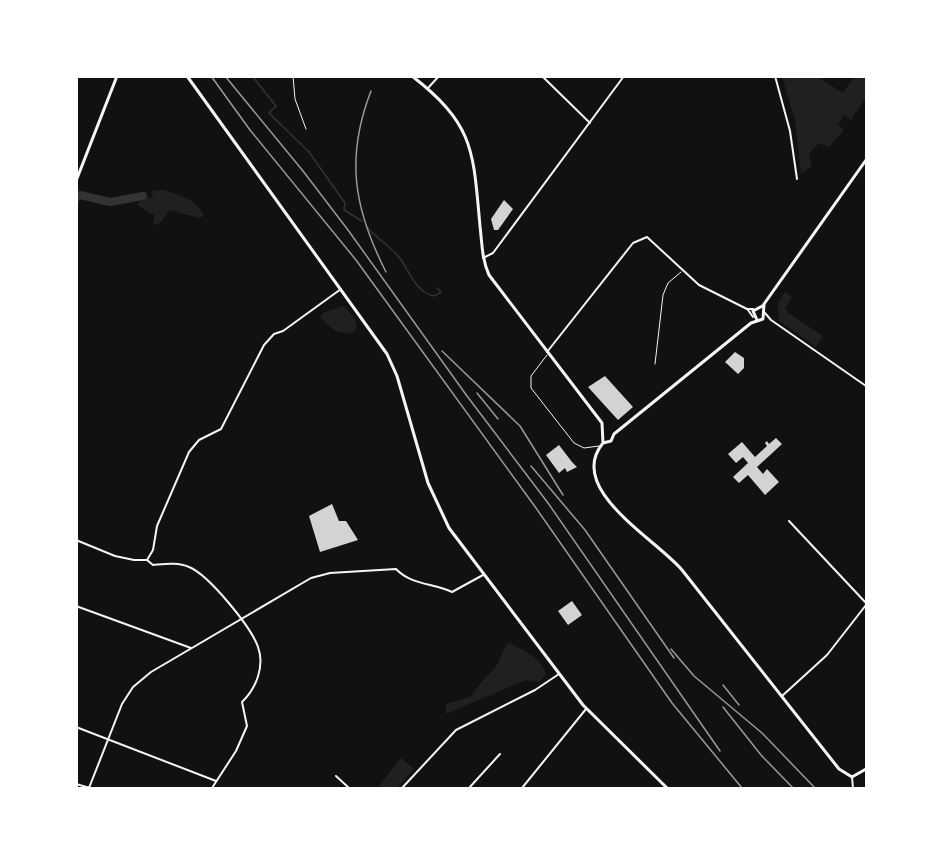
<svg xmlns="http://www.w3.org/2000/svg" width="943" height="865" viewBox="0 0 943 865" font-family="'IBM Plex Sans',sans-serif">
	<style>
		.green { fill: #202020 }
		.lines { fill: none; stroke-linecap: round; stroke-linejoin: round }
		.stream { stroke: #333; stroke-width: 1.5 }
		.river { stroke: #333; stroke-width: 8 }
		.building { fill: #d3d3d3 }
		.service { stroke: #f5f5f5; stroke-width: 1 }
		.minor { stroke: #f5f5f5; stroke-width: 2 }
		.tertiary { stroke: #f5f5f5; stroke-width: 2 }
		.secondary { stroke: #f5f5f5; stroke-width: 3 }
		.rail { stroke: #9a9a9a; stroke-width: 1.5 }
	</style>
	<rect width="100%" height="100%" fill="#111"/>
	<path class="green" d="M782 77H818L843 93 854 77H866V97L851 120 844 115 838 125 844 130 829 147 819 143 809 153 812 166 801 174 795 120Z
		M163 190C179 195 197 199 204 216L199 218 169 210 162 221 154 226V215L137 205 144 197 153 198 151 191Z
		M785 292 792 297 785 308 787 312 823 336 816 347 779 321 778 302Z
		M344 306 355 319 357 327 352 334 335 331 320 317 325 312Z
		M509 643C523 650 541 657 546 674L539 682 526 680 446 714V704L472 696C478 683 489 676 497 665 502 657 502 649 509 643Z
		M401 758 414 769 397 788H377Z"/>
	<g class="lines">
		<path class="stream" d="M252 76 276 106 269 113 309 152 345 203 344 210 362 221
			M367 227C377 239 390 246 399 257 409 270 417 295 435 296L441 292 437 288"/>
		<path class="river" d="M76 198 80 195 110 202 143 196"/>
	</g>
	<path class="building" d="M504 200 513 209 498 230H494L491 219Z
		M735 352 744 358V368L738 374 725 362Z
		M605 376 633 407 618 420 588 387Z
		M776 438 782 444 757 467 763 474 767 469 779 482 765 495 748 475 739 483 733 477 748 463 743 457 736 463 728 454 742 442 755 457 767 446 765 443 767 441 769 444Z
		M559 445 572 462 577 467 567 472 565 468 559 473 546 455Z
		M332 504 339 521H346L358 540 320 552 309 516Z
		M572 601 582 615 568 625 558 611Z"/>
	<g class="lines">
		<path class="service" d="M293 76 295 99 306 129
			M547 355 531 376V388L574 443 584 448 599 446
			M655 364 663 295 668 283 681 272"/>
		<path class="minor" d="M542 76 590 123
			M775 76 790 131 797 179
			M428 88 439 76
			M483 258 493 253 624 76
			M748 310 753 317
			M547 352 633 243 647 237 699 285 747 309H753
			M789 521 866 603
			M76 540 115 556 134 560H147L153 565C165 564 178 562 189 567 209 575 251 627 258 647 265 666 256 689 242 702L247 726 236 751 212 788
			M147 560 153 550 157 526 189 452 199 440 221 429 264 345 274 334 283 331 341 289
			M76 606 191 648
			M782 696 827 655 866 605
			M76 727 216 781
			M336 776 349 788
			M852 777 853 788
			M76 784 90 788
			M89 788 122 704 133 687 151 672 311 578 330 573 396 569C411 585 433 583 452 592L483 575
			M402 788 456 730 535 690 559 674
			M469 788 500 754"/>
		<path class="tertiary" d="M765 313 771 320 866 386
			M522 788 586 709"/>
		<path class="secondary" d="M187 76 387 354 397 376 428 483 449 528 583 705 667 788
			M412 76C475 125 473 151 480 226 482 243 482 260 489 275L602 423 603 443
			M76 181 117 76
			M764 304 866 160
			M757 320 753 311 764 305
			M603 443C565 489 656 539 682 570L839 769 852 777 866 769
			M603 443 611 441 614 434 751 323 763 319 764 304"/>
		<path class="rail" d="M211 76 250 130 356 260 536 508 672 703 742 788
			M225 76 303 171 348 230 467 396 548 503 720 751
			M371 91C345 158 354 209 386 272
			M442 351 520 426 563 495
			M477 393 498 419
			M531 466 585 530 674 658
			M671 649 694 676 762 733 815 788
			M723 685 739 705
			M723 707 761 755 793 788"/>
	</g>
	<rect width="943" height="865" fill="none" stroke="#ffffff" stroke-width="156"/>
</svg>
